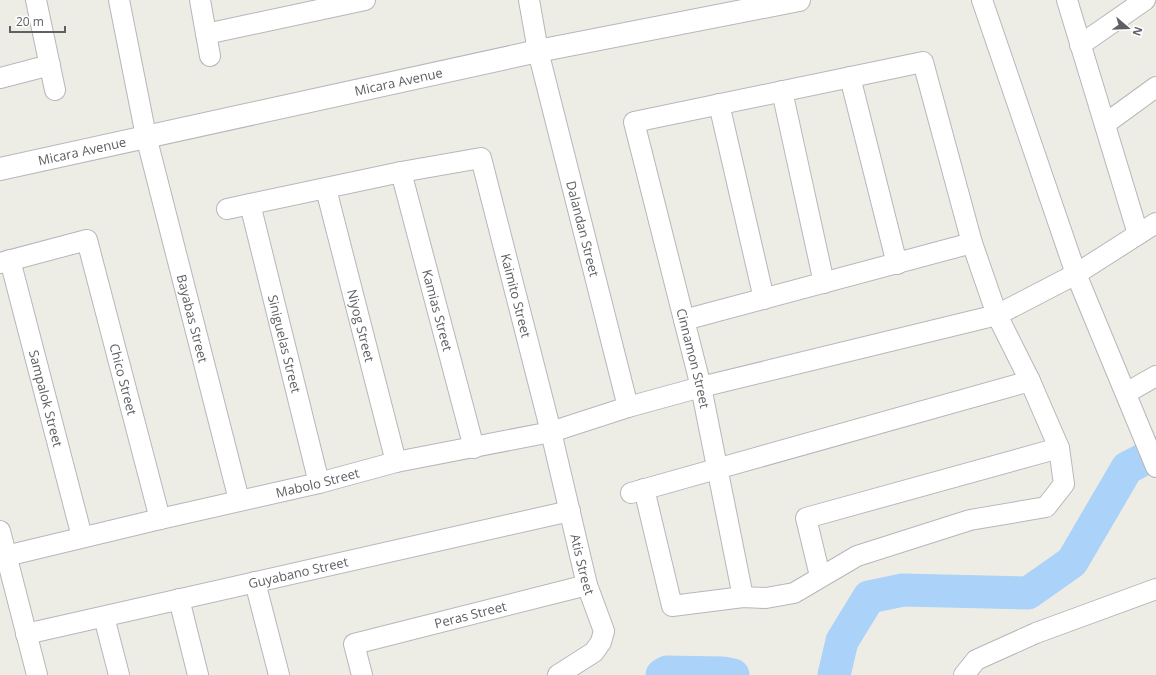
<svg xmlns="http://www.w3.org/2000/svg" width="1156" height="675" viewBox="0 0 1156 675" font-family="'Open Sans',sans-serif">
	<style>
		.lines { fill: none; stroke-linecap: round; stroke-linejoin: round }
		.river { stroke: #abd2f8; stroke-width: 33 }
		.minor-casing { stroke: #b5b7bb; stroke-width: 22 }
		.tertiary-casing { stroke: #b5b7bb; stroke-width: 24 }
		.minor { stroke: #fff; stroke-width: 20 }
		.tertiary { stroke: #fff; stroke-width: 22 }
		.labels { text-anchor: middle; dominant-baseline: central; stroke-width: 3; stroke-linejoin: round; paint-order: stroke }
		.street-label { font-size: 13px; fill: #5d6064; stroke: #fff }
	</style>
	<rect width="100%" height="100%" fill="#eeede5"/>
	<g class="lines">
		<path class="river" d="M662 675 667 672 723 673 733 675
			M834 675 842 641 869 597 903 590 1028 593 1072 562 1127 468 1156 453"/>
		<defs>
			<g id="minor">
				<path d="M36 0 55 90"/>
				<path id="s1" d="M119 0 146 136 239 500"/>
				<path d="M200 0 210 56"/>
				<path id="s2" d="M529 0 538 51 628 407"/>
				<path d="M982 0 1076 274 1156 467"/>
				<path d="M1067 0 1138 234"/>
				<path d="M206 34 365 0"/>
				<path d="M1080 45 1145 0"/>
				<path d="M850 77 897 264"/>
				<path d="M0 78 50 65"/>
				<path d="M782 91 824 283"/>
				<path d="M719 104 764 299"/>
				<path d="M1105 124 1156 87"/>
				<path id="s3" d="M401 172 474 448"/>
				<path id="s4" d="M326 189 396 462"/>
				<path id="s5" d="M250 204 319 483"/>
				<path id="s6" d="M227 209 401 172 481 158 551 432 587 585 604 631 601 642 594 652 558 675"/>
				<path id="s7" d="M10 260 82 537"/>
				<path id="s8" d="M0 263 87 240 160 519"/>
				<path d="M684 320 972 243"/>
				<path d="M1126 393 1156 376"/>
				<path id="s9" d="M644 489 672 606 743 597 766 598 794 593 857 556 970 520 1046 507 1064 484 1059 448 1030 381 997 315 972 243 923 62 634 122 701 387 743 597"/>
				<path d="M631 493 1030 381"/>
				<path d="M0 531 37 675"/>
				<path id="s10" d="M6 556 160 519 319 483 396 462 551 432 628 407 701 387 997 315 1076 274 1156 223"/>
				<path d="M820 576 806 518 1059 448"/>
				<path d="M255 582 279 675"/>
				<path d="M179 599 198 675"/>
				<path d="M104 617 119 675"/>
				<path id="s11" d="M26 634 570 511"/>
				<path id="s12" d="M362 675 354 644 587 585"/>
				<path d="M964 675 976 660 1036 633 1156 589"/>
			</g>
			<g id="tertiary">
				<path id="s13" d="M0 169 538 51 799 0"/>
			</g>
		</defs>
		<use href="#minor" class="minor-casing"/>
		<use href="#tertiary" class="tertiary-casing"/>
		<use href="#minor" class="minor"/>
		<use href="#tertiary" class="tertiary"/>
	</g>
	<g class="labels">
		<g class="street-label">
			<text stroke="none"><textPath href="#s13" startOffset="408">Micara Avenue</textPath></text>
			<text stroke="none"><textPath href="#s13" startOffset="84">Micara Avenue</textPath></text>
			<text stroke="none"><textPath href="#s2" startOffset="235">Dalandan Street</textPath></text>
			<text stroke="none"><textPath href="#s6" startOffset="401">Kaimito Street</textPath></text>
			<text stroke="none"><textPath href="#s3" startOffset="143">Kamias Street</textPath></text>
			<text stroke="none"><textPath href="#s1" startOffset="327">Bayabas Street</textPath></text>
			<text stroke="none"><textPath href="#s4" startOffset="141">Niyog Street</textPath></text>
			<text stroke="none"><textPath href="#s5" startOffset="144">Siniguelas Street</textPath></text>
			<text stroke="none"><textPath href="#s9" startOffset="1527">Cinnamon Street</textPath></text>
			<text stroke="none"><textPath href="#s8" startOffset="234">Chico Street</textPath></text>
			<text stroke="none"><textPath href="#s7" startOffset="143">Sampalok Street</textPath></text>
			<text stroke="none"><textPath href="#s10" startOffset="320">Mabolo Street</textPath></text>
			<text stroke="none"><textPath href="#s6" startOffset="678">Atis Street</textPath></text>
			<text stroke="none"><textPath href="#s11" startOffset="279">Guyabano Street</textPath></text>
			<text stroke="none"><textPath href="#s12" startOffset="152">Peras Street</textPath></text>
		</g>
	</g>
	<g transform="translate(1128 28) rotate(109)" stroke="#ffffff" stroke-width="3" paint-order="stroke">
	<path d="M0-3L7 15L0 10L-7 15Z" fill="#5d6064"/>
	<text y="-6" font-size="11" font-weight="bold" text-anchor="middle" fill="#5d6064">N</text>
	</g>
	<path d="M10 26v6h55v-6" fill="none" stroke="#5d6064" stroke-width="2"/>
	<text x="16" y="26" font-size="12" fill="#5d6064" stroke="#ffffff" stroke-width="3" paint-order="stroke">20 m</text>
</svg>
